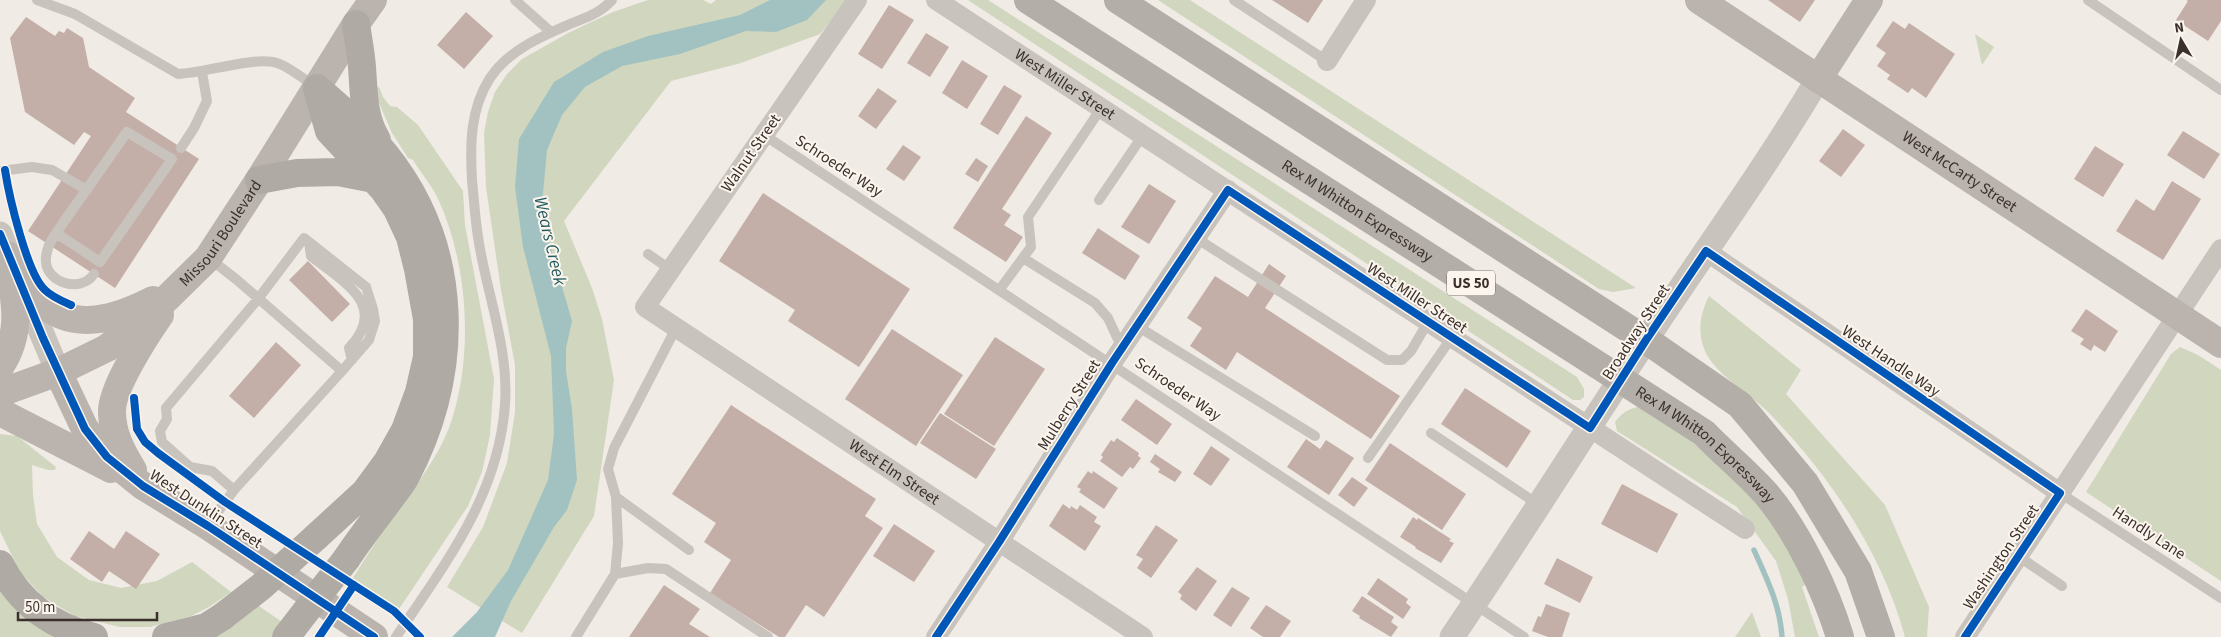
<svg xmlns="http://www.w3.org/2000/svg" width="2221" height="637" viewBox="0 0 2221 637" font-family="'Source Sans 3',sans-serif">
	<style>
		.green { fill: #d1d6bf }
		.water { fill: #a1c2c1 }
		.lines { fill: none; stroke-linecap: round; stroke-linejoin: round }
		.stream { stroke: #a1c2c1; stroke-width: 5.5 }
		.building { fill: #c3afa7 }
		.service { stroke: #c9c3be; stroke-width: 10 }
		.minor { stroke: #c9c3be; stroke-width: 20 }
		.tertiary { stroke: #c9c3be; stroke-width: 25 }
		.secondary { stroke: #bab3ae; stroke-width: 28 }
		.trunk { stroke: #b4aea8; stroke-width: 28 }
		.motorway { stroke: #afaaa4; stroke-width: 28 }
		.motorway-bridge { stroke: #afaaa4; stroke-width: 28 }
		.cycleway-casing { stroke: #fbf5ee; stroke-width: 11 }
		.cycleway { stroke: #0057b8; stroke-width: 8 }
		.labels { text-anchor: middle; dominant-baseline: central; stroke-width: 4; stroke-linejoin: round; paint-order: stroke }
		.shield { fill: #fbf5ee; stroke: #756b66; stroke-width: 1 }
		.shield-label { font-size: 15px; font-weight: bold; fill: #3b302b }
		.street-label { font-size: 16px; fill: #3b302b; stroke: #fbf5ee }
		.water-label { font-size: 18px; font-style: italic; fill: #1f5a5e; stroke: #fbf5ee }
	</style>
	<rect width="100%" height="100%" fill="#f0ebe5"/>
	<path class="green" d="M648 0H703L711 4 716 0H848L820 34 741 63 671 81 564 221 592 288 602 319 614 380 594 516 522 633 447 587 483 527 507 463 515 412V365L501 290 486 187 484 133 488 112 495 92 507 74 522 59 570 32 613 12Z
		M968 0H988L1577 377 1584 389V397L1580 400H1573Z
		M1158 0H1190L1636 288 1613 292 1599 289Z
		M1975 34 1994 47 1982 65Z
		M379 87 383 97 390 106 397 107 418 125 463 191 465 225 494 379 490 435 482 472 468 506 399 609 353 578C366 557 380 535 394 515 414 488 437 459 449 428 474 359 469 268 439 201 433 187 421 173 413 160L408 158 392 133 373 89Z
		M1709 296 1801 370 1786 394 1885 505 1929 607 1927 637H1905C1882 552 1829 474 1768 412 1749 393 1715 374 1705 351 1697 332 1700 314 1709 296Z
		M2180 347 2198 355 2221 370V581L2086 492 2171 354Z
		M1644 406C1664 421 1686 434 1706 450 1749 485 1782 534 1807 583L1802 587 1819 637H1795L1788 599 1776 561 1737 507 1617 431 1615 422C1623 411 1630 408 1644 406Z
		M0 434 17 436 56 467 55 470H48L32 465 33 495 37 524 57 557 89 580 121 588 157 581 192 562 231 592 209 607 191 616 150 627H120L75 616 43 597 20 572 0 531Z
		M0 586 65 637H0Z
		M259 606 285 624 275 637H209Z
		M1752 612 1761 637H1735Z"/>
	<path class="water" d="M770 0H826L807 20 776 32 746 31 680 54 622 66 585 87 562 115 547 150 541 215 572 321 566 348V371L572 409 577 480 567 510 554 527 511 601 495 637H452L477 612 508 570 548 480 554 434 551 356 523 247 515 187 519 139 554 82 603 52 648 36 740 15Z"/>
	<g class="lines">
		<path class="stream" d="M1754 550C1767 579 1780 605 1782 637"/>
	</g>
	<path class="building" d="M1272 0H1323L1308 23Z
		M1768 0H1815L1800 22Z
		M2186 0H2221V21L2208 41 2176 20 2188 1Z
		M889 5 914 20 882 69 858 54Z
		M466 12 493 36 464 69 437 45Z
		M26 17 55 36 59 31 64 33 67 28 83 38 89 67 135 98 126 112 199 159 115 288 28 231 91 136 84 132 74 145 25 112 10 38Z
		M1893 21 1905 29 1909 23 1955 54 1926 98 1912 88 1908 93 1887 79 1890 75 1877 66 1886 53 1876 46Z
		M926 33 949 47 930 77 907 63Z
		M962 60 988 76 967 109 942 93Z
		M1004 85 1022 96 998 135 980 124Z
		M878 88 897 101 876 129 858 116Z
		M1026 116 1052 133 1002 209 1011 215 1004 225 1023 237 1006 262 953 228Z
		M1843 129 1865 145 1841 177 1819 161Z
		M2183 131 2220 154 2204 179 2167 155Z
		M903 145 921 157 904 181 886 169Z
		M2095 146 2124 164 2103 197 2074 179Z
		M976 158 988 166 978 182 965 174Z
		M2172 181 2201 199 2163 260 2116 231 2136 199 2154 211Z
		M1149 184 1176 201 1149 244 1121 227Z
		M763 193 910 289 859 367 788 321 795 310 719 261Z
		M1098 228 1140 256 1125 280 1082 253Z
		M308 261 350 304 332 322 289 280Z
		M1269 264 1286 276 1265 308 1400 396 1371 439 1237 352 1226 370 1190 346 1202 328 1187 318 1215 276 1248 297Z
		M2086 309 2118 331 2105 352 2094 345 2091 351 2080 344 2084 339 2071 331Z
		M892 329 963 375 916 446 845 399Z
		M995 337 1045 369 994 446 944 414Z
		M276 342 301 365 254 418 229 396Z
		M1465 388 1531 431 1507 468 1441 424Z
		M1136 399 1172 424 1157 445 1121 420Z
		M731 405 876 499 865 516 883 528 824 617 806 605 785 637H779L710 593 731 560 704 542 716 523 672 494Z
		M940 413 996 449 976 479 920 443Z
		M1117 438 1139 453 1138 456 1141 458 1133 469 1130 467 1122 477 1100 461 1103 457 1101 455 1111 440 1114 442Z
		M1306 439 1320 449 1326 440 1354 458 1329 495 1287 467Z
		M1390 443 1466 494 1442 530 1365 480Z
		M1211 446 1230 459 1211 486 1193 474Z
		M1155 454 1182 472 1175 482 1158 472 1160 469 1150 462Z
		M1088 471 1092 474 1093 471 1118 488 1104 509 1079 492 1081 489 1077 487Z
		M1352 477 1368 488 1354 507 1338 495Z
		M1622 484 1678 514 1657 553 1601 524Z
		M1063 504 1070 509 1071 506 1077 510 1080 505 1097 517 1094 522 1101 526 1085 551 1049 526Z
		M1413 517 1417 520 1418 518 1451 539 1449 541 1454 543 1441 563 1415 548 1416 547 1400 537Z
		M894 524 935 551 914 582 873 556Z
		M1156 525 1178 540 1151 578 1137 568 1143 559 1136 555Z
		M89 531 114 549 126 531 160 554 136 589 109 571 102 582 70 559Z
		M1557 558 1593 577 1580 603 1544 584Z
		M1197 567 1217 581 1196 611 1180 599 1182 595 1178 592Z
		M1378 578 1408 599 1406 603 1411 607 1403 619 1367 594Z
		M664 585 700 609 689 624 710 637H629Z
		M1232 587 1250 598 1231 627 1213 615Z
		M1362 596 1394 617 1391 622 1398 627 1391 637 1359 618 1360 616 1352 611Z
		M1546 604 1570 613 1562 637H1548L1532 631 1538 616 1541 617Z
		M1266 605 1291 621 1280 637H1263L1250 628Z"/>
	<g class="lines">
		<path class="service" d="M37 0 75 14 178 74C206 73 254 56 277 63 288 66 305 80 316 87
			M515 0 551 32
			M1234 0 1327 61
			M2088 0 2221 90
			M764 135 1524 637
			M181 148 194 128 207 101 202 72
			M0 171 32 167 52 170 87 190
			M1099 200 1143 135
			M56 233 100 262 172 159 127 132 56 233C50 242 45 251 46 262 47 282 80 294 94 274
			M1196 238 1387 360H1402L1411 351 1428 322
			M309 242 311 256C343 282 390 305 349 348L352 360
			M648 254 671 270
			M209 258 237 280 342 371 234 490
			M1023 258 1095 303 1108 318 1122 348
			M1000 289 1031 247 1028 217 1102 107
			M1137 326 1315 436
			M676 328 614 448 608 469 616 497 689 550
			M1431 433 1539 505
			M1368 458 1452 337
			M2060 493 2221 598
			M208 525 234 490 212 471 190 467 162 442 160 431 167 419 166 408 258 299 304 238 366 287 373 309 375 321 369 340 342 371
			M2018 556 2062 586
			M615 574 648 568 666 569 768 637
			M396 637C445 564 499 495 505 404 509 347 486 292 478 237 475 218 474 199 472 180 470 145 470 109 490 78 509 50 540 37 570 24 587 17 599 14 612 0
			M576 637 615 574 618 543 616 497"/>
		<g class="minor">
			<path id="s1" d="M857 0 645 307 1143 637"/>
			<path id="s2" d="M936 0 1745 529"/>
			<path d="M1327 61 1366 0"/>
			<path d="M1706 251 2060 493"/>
			<path d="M936 637 999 542 1112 363 1228 190"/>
			<path d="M1965 637 2221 249"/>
		</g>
		<path class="tertiary" d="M0 234 58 372
			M1452 637C1518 539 1581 439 1646 340 1703 253 1765 169 1818 79"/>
		<g class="secondary">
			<path id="s3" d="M1699 0 2221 344"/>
			<path d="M1818 79 1869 0"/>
			<path d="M7 255C17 270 27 289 41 302 74 333 118 318 153 300"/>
			<path d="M0 367C23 332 15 302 9 264"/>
			<path d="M58 372 85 429 107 457 143 486 208 526 374 637"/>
			<path id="s4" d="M0 393 58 372 107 348 156 309 208 258 259 180 356 24 373 0"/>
			<path d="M0 412 111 469"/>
			<path d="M133 470C122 452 112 434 112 412 111 389 146 335 160 315"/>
		</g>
		<g class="trunk">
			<path id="s5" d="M1028 0 1704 433C1724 454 1748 473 1767 495 1798 532 1826 591 1840 637"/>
			<path d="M1118 0 1646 340 1740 405 1805 483 1858 571 1881 637"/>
		</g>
		<path class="motorway" d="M356 24C358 38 361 53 362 67 364 93 363 117 377 140
			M317 88C340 108 365 129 385 154 461 249 461 372 405 478 399 488 391 497 385 506 372 523 359 540 347 558
			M259 180 297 173 338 172 374 179
			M316 537 365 492 387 462 405 430 419 392 427 357V319L418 269 410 237 397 209 383 189 329 131 317 88
			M0 564C20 604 52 626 94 637
			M166 637 206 627 222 617"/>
		<path class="motorway-bridge" d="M222 617 262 586 316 537
			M286 637 347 558"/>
		<defs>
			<path id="cycleway" d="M5 170C9 196 27 274 45 290 52 297 62 301 71 305
				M0 234 43 338 85 429 107 457 143 486 208 526 374 637
				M134 398 137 429 145 442 158 453 225 502 394 611 420 637
				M319 637 354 585
				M936 637 999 542 1112 363 1228 190 1590 428 1646 340 1706 251 2060 493 1965 637"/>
		</defs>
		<use href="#cycleway" class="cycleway-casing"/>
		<use href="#cycleway" class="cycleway"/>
	</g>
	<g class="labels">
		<rect class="shield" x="1447" y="270.5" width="48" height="25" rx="4"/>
		<g class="shield-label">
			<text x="1471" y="283">US 50</text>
		</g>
		<g class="street-label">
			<text stroke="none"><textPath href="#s2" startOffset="154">West Miller Street</textPath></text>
			<text transform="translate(751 153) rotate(-55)">Walnut Street</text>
			<text transform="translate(839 166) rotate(33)">Schroeder Way</text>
			<text stroke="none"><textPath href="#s3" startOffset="312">West McCarty Street</textPath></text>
			<text stroke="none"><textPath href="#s5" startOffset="391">Rex M Whitton Expressway</textPath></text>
			<text stroke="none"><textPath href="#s4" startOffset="279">Missouri Boulevard</textPath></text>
			<text transform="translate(1417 298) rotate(33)">West Miller Street</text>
			<text transform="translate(1636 332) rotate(-57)">Broadway Street</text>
			<text transform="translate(1891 361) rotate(34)">West Handle Way</text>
			<text transform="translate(1178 389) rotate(34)">Schroeder Way</text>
			<text transform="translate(1069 405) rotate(-58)">Mulberry Street</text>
			<text stroke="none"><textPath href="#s5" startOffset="811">Rex M Whitton Expressway</textPath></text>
			<text stroke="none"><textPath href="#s1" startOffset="672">West Elm Street</textPath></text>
			<text transform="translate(206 509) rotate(33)">West Dunklin Street</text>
			<text transform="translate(2149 533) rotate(33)">Handly Lane</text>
			<text transform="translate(2001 557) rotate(-56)">Washington Street</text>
		</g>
		<g class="water-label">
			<text transform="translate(550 241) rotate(77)">Wears Creek</text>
		</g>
	</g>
	<g transform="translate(2181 40) rotate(351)" stroke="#fbf5ee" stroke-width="4" paint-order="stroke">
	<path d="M0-4L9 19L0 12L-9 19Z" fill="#3b302b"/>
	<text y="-8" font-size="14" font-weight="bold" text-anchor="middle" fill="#3b302b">N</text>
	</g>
	<path d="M18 612v8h139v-8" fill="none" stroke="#3b302b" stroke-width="2.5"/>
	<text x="25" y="612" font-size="15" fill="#3b302b" stroke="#fbf5ee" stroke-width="4" paint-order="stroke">50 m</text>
</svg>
